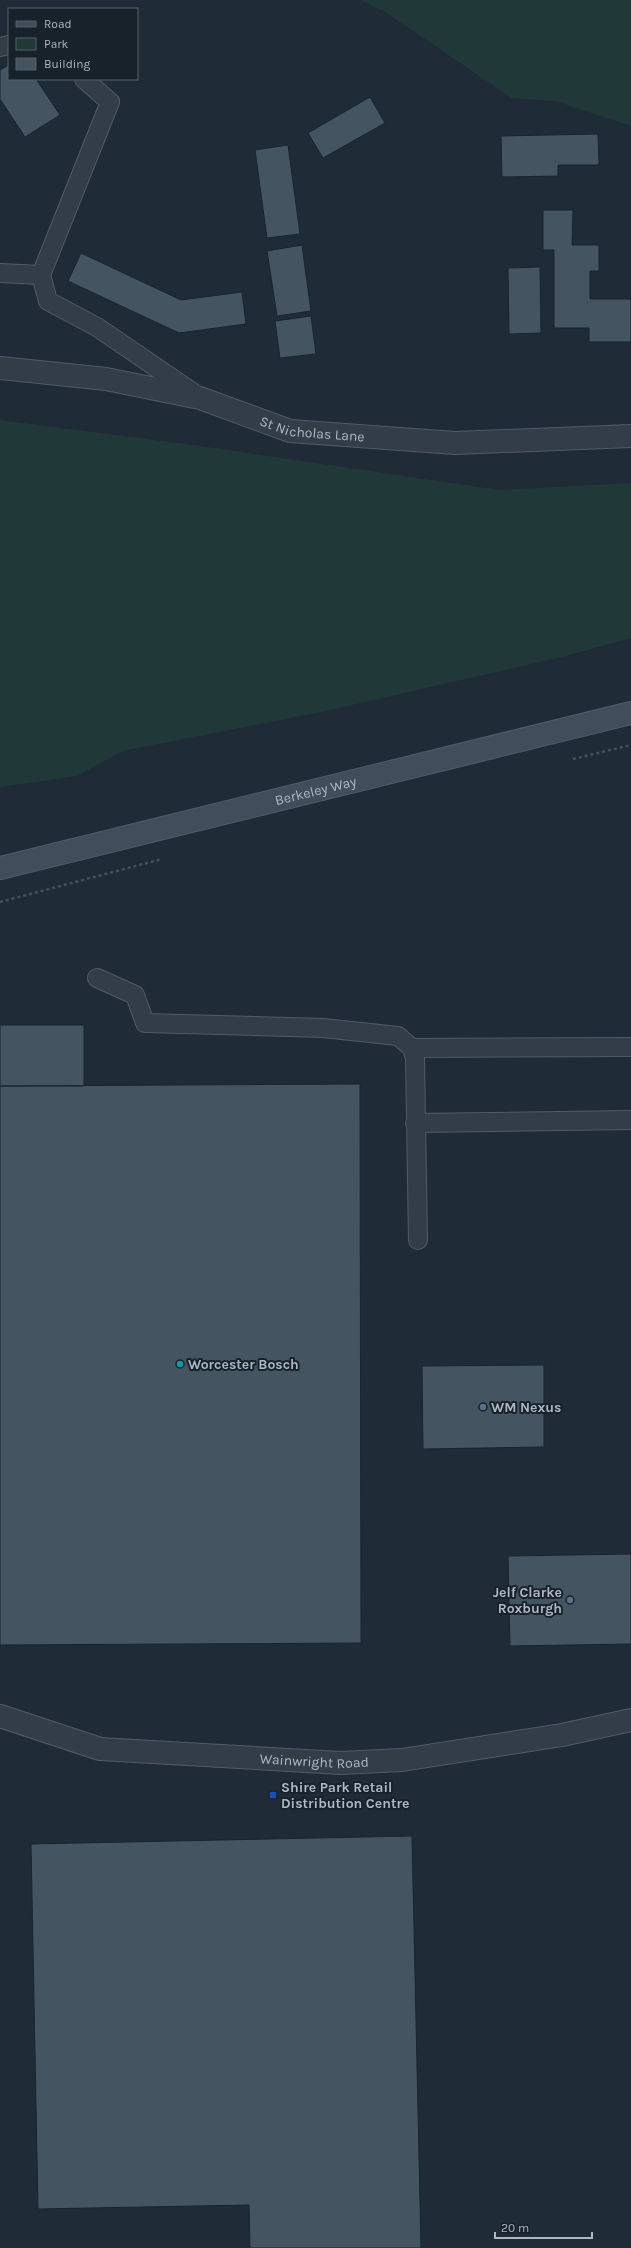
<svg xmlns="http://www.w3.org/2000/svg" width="631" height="2248" viewBox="0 0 631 2248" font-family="Karla,sans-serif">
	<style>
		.green { fill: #213838 }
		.building { fill: #455461; stroke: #1a242d }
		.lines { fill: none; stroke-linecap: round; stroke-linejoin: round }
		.lane-casing { stroke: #505b65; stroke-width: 20 }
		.street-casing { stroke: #505b65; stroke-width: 24 }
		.secondary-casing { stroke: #505b65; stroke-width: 24 }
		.path { stroke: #3f5454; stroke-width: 2.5; stroke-dasharray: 3 3; stroke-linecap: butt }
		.lane { stroke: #333d47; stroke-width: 18 }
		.street { stroke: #333d47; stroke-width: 22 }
		.secondary { stroke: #414d5a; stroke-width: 22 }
		.culture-dot { fill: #0f9aa8; stroke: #18222b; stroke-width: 1.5 }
		.service-dot { fill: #5c6f8a; stroke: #18222b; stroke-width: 1.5 }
		.transit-dot { fill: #1a4fb4; stroke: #18222b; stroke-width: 1.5 }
		.labels { text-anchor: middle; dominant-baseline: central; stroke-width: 4; stroke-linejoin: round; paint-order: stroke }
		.street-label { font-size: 14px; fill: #adb8c4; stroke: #18222b }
		.poi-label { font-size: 14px; font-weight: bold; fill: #adb8c4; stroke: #18222b; text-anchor: start }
	</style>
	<rect width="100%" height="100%" fill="#1f2c37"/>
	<path class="green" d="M361 0H631V126L555 101 512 98 385 12Z
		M0 420 200 446 499 490 631 483V638L562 657 321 712 122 751 77 776 0 787Z"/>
	<path class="building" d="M9 65V79H36L60 115 25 137 0 99V70Z
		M370 97 385 123 323 158 308 133Z
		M598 134 599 165H558V176L502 177 501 136Z
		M288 145 300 234 267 238 255 150Z
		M543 210H573L572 245H599V271H590V299H631V342H589V328H554V250H543Z
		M302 245 311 311 277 316 267 251Z
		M81 253 181 300 242 292 246 324 179 333 68 281Z
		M540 267 541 333 509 334 508 268Z
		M311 316 316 354 280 358 275 321Z
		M0 1025H84V1086H0Z
		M360 1084 361 1643 0 1645V1086Z
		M544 1365V1447L423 1449 422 1366Z
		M631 1554V1644L510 1646 508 1556Z
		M412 1836 421 2248H250L249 2205 38 2209 31 1844Z"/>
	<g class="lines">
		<defs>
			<path id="lane" d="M0 47 9 45
				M84 79 110 102 41 275 48 301 97 327 198 396
				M0 273 41 275
				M97 978 135 995 145 1023 323 1028 398 1036 412 1048 415 1058 418 1240
				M412 1048 631 1047
				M415 1123 631 1120"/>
			<g id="street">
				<path id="s1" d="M0 368 106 379 200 398 290 431 455 443 631 436"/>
				<path id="s2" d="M0 1716 100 1749 340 1763 402 1760 562 1735 631 1720"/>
			</g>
			<g id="secondary">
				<path id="s3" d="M0 868 631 713"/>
			</g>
		</defs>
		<use href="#lane" class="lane-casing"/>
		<use href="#street" class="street-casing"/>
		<use href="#secondary" class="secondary-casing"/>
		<path class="path" d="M573 759 631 745
			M0 902 162 859"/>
		<use href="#lane" class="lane"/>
		<use href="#street" class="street"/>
		<use href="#secondary" class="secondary"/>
	</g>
	<circle class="culture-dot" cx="180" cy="1364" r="4"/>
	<g class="service-dot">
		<circle cx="483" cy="1407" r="4"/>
		<circle cx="570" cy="1600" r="4"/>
	</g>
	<rect class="transit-dot" x="269" y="1791" width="8" height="8" rx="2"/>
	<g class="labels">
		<g class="street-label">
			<text stroke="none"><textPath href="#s1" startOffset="320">St Nicholas Lane</textPath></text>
			<text stroke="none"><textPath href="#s3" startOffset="325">Berkeley Way</textPath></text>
			<text stroke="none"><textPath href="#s2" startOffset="320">Wainwright Road</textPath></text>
		</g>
		<g class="poi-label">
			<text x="188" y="1364">Worcester Bosch</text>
			<text x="491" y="1407">WM Nexus</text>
			<text x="562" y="1592" text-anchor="end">Jelf Clarke<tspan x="562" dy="16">Roxburgh</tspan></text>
			<text x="281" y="1787">Shire Park Retail<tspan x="281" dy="16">Distribution Centre</tspan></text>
		</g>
	</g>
	<rect x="8" y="8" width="130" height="72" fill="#18222b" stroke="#545e68"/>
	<rect x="16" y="21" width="20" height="6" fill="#414d5a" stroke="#545e68"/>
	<text x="44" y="28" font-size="12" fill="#adb8c4">Road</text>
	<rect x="16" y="38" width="20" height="12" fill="#213838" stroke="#545e68"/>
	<text x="44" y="48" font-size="12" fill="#adb8c4">Park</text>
	<rect x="16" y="58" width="20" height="12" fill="#455461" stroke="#545e68"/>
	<text x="44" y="68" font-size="12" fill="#adb8c4">Building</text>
	<path d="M495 2232v6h97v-6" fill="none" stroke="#adb8c4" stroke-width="2"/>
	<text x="501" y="2232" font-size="12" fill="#adb8c4" stroke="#18222b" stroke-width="3" paint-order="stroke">20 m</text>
</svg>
